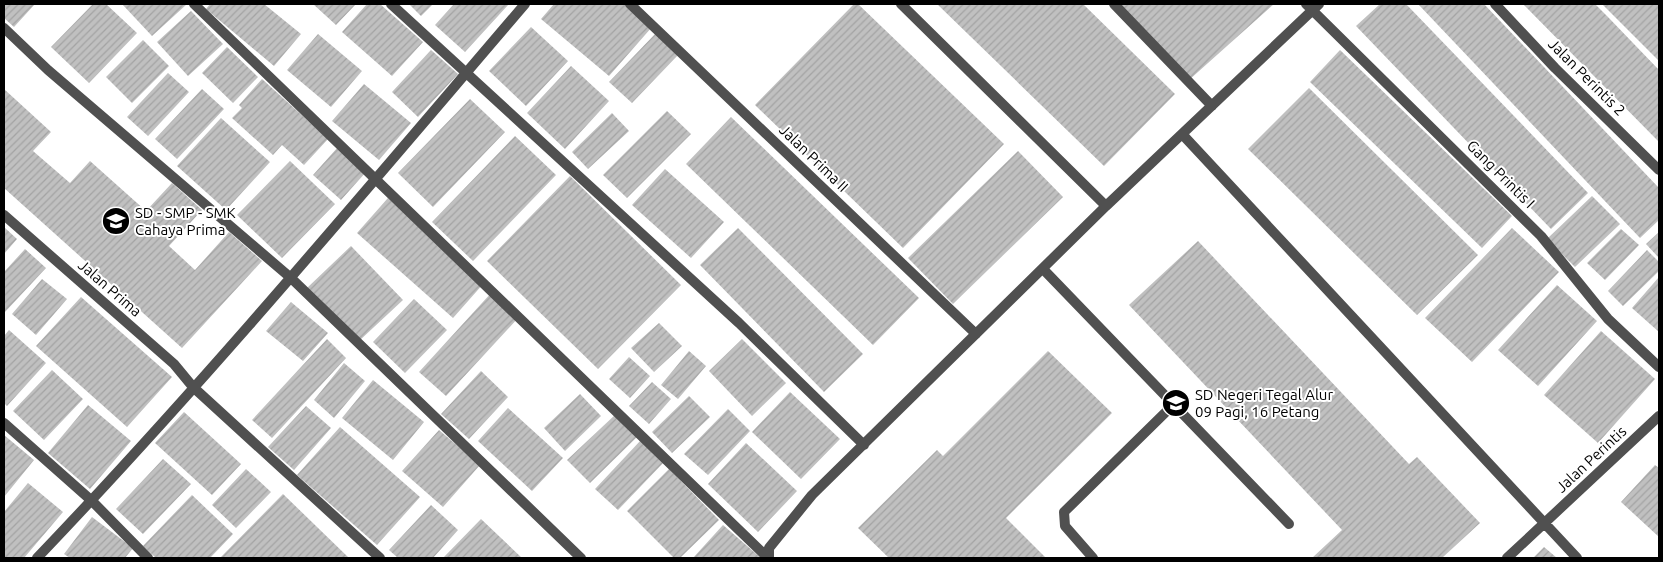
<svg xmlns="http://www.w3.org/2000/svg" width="1663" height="562" viewBox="0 0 1663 562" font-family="Ubuntu,sans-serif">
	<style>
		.building { fill: url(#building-hatch) }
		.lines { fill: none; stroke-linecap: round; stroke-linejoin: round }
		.lane { stroke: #505050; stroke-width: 10 }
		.street { stroke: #505050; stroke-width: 10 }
		.labels { text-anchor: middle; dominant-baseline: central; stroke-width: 4; stroke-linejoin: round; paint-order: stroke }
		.street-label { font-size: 15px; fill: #000; stroke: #fff }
		.poi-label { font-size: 15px; fill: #000; stroke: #fff; text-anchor: start }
	</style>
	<defs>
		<pattern id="building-hatch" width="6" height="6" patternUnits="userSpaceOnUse" patternTransform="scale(1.25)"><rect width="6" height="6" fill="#c0c0c0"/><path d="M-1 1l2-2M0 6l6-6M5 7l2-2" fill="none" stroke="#a3a3a3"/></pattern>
	</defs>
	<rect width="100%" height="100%" fill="#fff"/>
	<path class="building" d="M4 4H35L14 27 4 18Z
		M93 4H106L137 33 89 83 51 47Z
		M122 4H187L152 36Z
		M210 4H264L301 34 274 66 206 9Z
		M313 4H356L336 25Z
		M367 4H380L423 42 392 76 342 32Z
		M409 4H433L421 16Z
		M454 4H509L465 52 435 25Z
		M554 4H625L652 27 609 76 541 19Z
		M854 4H858L1004 144 903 248 755 105Z
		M937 4H1083L1175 94 1104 166Z
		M1119 4H1274L1189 80Z
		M1380 4H1406L1588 193 1551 229 1356 26Z
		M1418 4H1484L1659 188V220L1640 238Z
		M1523 4H1595L1607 16 1659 70V142Z
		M1602 4H1659V61Z
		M191 11 223 44 188 76 157 42Z
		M531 27 568 61 526 106 489 71Z
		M656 33 679 54 632 103 609 82Z
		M318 34 362 71 331 107 287 70Z
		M143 40 169 66 132 103 106 77Z
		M227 47 258 77 233 103 202 73Z
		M431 50 458 74 418 117 392 92Z
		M1340 50 1512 216 1482 248 1310 82Z
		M571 66 609 101 565 149 527 113Z
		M168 73 189 92 148 136 127 117Z
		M262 79 328 139 304 165 282 145 273 155 232 118 242 108 239 105Z
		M364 84 411 123 379 160 332 121Z
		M1309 88 1478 255 1417 315 1248 149Z
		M4 89 51 132 33 151 70 183 90 161 146 211 172 183 202 210 169 246 195 270 229 232 262 261 182 348 4 188Z
		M202 89 224 109 177 159 155 139Z
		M470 99 505 132 433 207 398 173Z
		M667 111 691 134 627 198 603 175Z
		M612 113 629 131 588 169 572 152Z
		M731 117 919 298 873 345 686 164Z
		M221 118 270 162 226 210 177 166Z
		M515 136 556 175 473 261 432 222Z
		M338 147 366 172 341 200 313 175Z
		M1018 151 1063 197 953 304 908 258Z
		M290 161 335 204 282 258 237 215Z
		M665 169 724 222 691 258 632 205Z
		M570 176 681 285 598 369 487 261Z
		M1592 196 1620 224 1575 267 1547 239Z
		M388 198 484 283 453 318 357 233Z
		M4 227 17 239 4 254Z
		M738 228 863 354 824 392 700 265Z
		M1512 228 1559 272 1472 362 1425 318Z
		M1621 229 1639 245 1605 280 1587 263Z
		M1659 232V258L1646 244Z
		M1198 241 1409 464 1417 457 1480 523 1442 558H1312L1342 530 1129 305Z
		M351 246 403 300 359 341 307 288Z
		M25 249 46 268 5 312 4 272Z
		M1647 250 1659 262V271L1623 306 1608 291Z
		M1659 277V332L1632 308Z
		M42 279 67 299 36 335 12 314Z
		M1557 285 1597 321 1538 386 1498 350Z
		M492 292 519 317 446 396 419 372Z
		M81 297 172 377 127 427 36 346Z
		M414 299 447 330 405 373 373 342Z
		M291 302 328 333 303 361 266 331Z
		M659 323 682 346 654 372 631 348Z
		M9 330 46 363 7 406 4 403V336Z
		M1601 331 1655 379 1598 443 1544 395Z
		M327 339 346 358 272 438 252 420Z
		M742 339 786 383 752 416 709 371Z
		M689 351 706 366 678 399 661 385Z
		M1048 351 1112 413 1006 518 1046 558H889L858 528 937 450 943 456Z
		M629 357 650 376 630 398 609 379Z
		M344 363 365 381 334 418 314 400Z
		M52 370 83 399 44 440 13 411Z
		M481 371 508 397 469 439 441 414Z
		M373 380 424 422 393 460 342 418Z
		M652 382 671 399 649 424 629 406Z
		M790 392 840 439 801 479 752 432Z
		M580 394 601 416 565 451 544 428Z
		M689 396 710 417 672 453 652 432Z
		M88 405 131 441 90 489 48 453Z
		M306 406 331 428 294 470 268 447Z
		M508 408 563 458 532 491 478 441Z
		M728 409 750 431 708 475 684 454Z
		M184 412 241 464 212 495 155 443Z
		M616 414 638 436 590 483 567 460Z
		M340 427 420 497 377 545 297 475Z
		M439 430 480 465 443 507 402 471Z
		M4 435 34 460 4 497Z
		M642 439 665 461 618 510 595 489Z
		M746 443 797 491 758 532 708 484Z
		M163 459 191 484 143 534 116 509Z
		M1655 465 1659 468V537L1621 502Z
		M246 469 271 492 236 528 212 505Z
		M669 469 719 520 680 558H674L627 511Z
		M28 483 63 512 24 558H4V512Z
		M283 494 349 558H220Z
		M192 495 233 534 210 558H156L143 546Z
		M431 505 458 530 433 558H398L389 550Z
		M92 517 133 548 125 558H70L64 554Z
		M481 519 522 558H443Z
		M723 525 761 558H693Z
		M1544 547 1557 558H1533Z"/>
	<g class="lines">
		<path class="lane" d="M1043 269 1289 524
			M1093 558 1065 526 1064 512 1173 405"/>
		<path class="street" d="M194 4 768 558
			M391 4 739 323 864 445
			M630 4 976 334
			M901 4 1106 206 1319 4
			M1114 4 1212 106
			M1306 4 1541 236 1608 319 1659 367
			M1495 4 1555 68 1659 170
			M4 28 48 70 291 278 581 558
			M1182 134 1577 558
			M4 215 174 364 193 387 380 558
			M4 423 92 501 148 558
			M37 558C207 380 365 191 525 4
			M769 558V548L812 495 1106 206
			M1507 558 1659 416"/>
	</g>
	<defs>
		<symbol id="school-disc" viewBox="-11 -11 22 22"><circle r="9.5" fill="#000" stroke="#fff"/><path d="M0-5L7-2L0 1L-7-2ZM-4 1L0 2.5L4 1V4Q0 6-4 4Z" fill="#fff"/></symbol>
	</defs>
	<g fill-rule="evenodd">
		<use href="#school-disc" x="100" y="205" width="32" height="32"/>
		<use href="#school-disc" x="1160" y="387" width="32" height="32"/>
	</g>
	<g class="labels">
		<g class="street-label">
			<text transform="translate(1587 77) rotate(45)">Jalan Perintis 2</text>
			<text transform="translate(814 158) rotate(44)">Jalan Prima II</text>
			<text transform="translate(1501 174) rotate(45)">Gang Printis I</text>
			<text transform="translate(110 288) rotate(41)">Jalan Prima</text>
			<text transform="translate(1591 459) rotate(-43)">Jalan Perintis</text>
		</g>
		<g class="poi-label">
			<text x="135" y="212">SD - SMP - SMK<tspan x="135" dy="17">Cahaya Prima</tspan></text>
			<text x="1195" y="394">SD Negeri Tegal Alur<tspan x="1195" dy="17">09 Pagi, 16 Petang</tspan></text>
		</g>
	</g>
	<rect width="1663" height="562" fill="none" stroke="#000000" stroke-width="10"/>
</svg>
